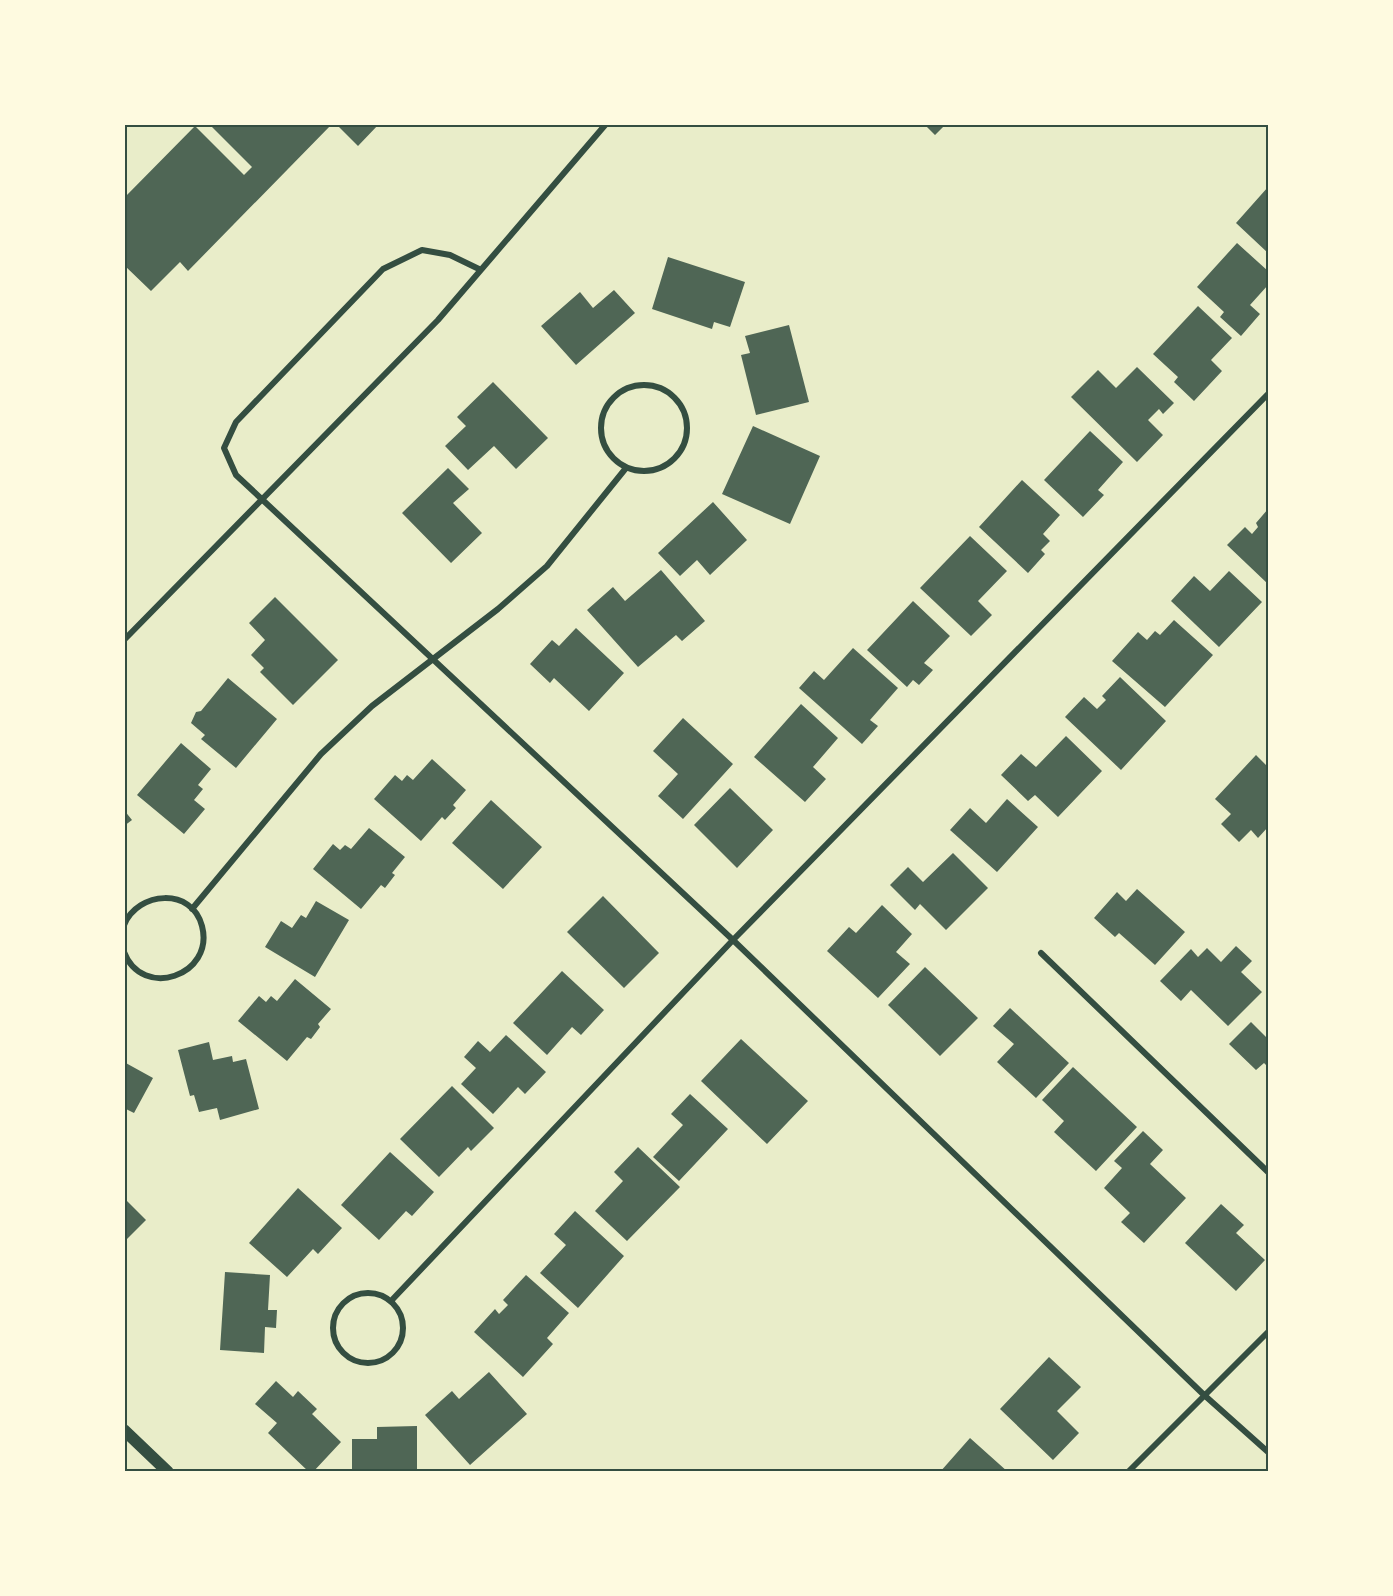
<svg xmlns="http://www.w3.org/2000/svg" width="1393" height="1596" viewBox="0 0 1393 1596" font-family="'Nunito Sans',sans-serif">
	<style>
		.building { fill: #4f6655 }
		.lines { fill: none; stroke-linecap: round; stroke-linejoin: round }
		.minor { stroke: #344e41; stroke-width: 6 }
		.secondary { stroke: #344e41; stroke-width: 12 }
		.neatline { fill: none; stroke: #344e41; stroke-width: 2 }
	</style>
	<rect width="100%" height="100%" fill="#e9edc9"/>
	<path class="building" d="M209 124H332L188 271 180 262 151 291 124 265V198L195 126 244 175 252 167Z
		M336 124H379L358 146Z
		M924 124H946L935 135Z
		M1268 187V253L1236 223Z
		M1237 243 1268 271V285L1250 305 1260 314 1241 336 1220 317 1224 312 1197 287Z
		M668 257 745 282 730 327 714 322 712 329 652 309Z
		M614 290 635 313 576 365 541 326 580 292 593 308Z
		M1198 306 1232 338 1211 360 1222 371 1194 401 1174 382 1178 377 1153 354Z
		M789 325 809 402 756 415 741 355 750 353 745 336Z
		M1137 367 1174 403 1163 414 1159 409 1148 420 1163 435 1137 462 1071 397 1098 370 1116 388Z
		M493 382 548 438 516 469 494 446 468 470 445 446 466 426 457 417Z
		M753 426 820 456 790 524 722 494Z
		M1090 431 1123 462 1098 490 1104 495 1083 517 1044 480Z
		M448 468 469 489 453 503 482 533 451 563 402 513Z
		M1022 480 1060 515 1043 534 1050 541 1041 550 1045 554 1028 573 979 527Z
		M713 502 747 540 710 575 697 560 680 576 658 553Z
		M1268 509V584L1227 545 1245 527 1252 534 1258 527 1256 523Z
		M970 536 1007 571 978 601 992 615 971 636 920 588Z
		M661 570 705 621 682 641 676 635 638 667 587 610 613 587 625 601Z
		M1229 571 1262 602 1219 647 1171 601 1194 576 1210 591Z
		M275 597 338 660 293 705 260 672 264 668 251 655 265 640 249 623Z
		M913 601 950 636 924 663 933 670 919 685 913 680 907 687 867 650Z
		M1174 620 1213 655 1165 707 1112 661 1138 632 1147 640 1155 631 1160 635Z
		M576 628 624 673 589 711 554 678 550 683 530 664 552 640 559 646Z
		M853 648 898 688 870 720 878 726 862 744 799 688 814 671 824 680Z
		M1120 677 1166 721 1121 770 1065 717 1084 697 1097 709 1106 700 1102 696Z
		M228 678 277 719 236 768 201 739 205 735 191 723 196 712 201 711Z
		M801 704 838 738 813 767 826 779 805 802 754 757Z
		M683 718 733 764 683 819 658 796 678 774 653 751Z
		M1066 736 1102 771 1058 817 1035 795 1028 801 1001 775 1021 754 1036 767Z
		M181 743 211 769 198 785 203 789 194 800 205 809 184 834 137 795Z
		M1256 755 1268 767V782L1266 785 1268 788V827L1258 838 1251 830 1239 842 1221 824 1231 814 1215 799Z
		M432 759 466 790 453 805 456 808 445 820 442 817 421 841 374 799 395 775 402 781 407 775 413 780Z
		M730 788 773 830 737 868 694 825Z
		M1007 799 1038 827 997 872 950 830 970 808 986 823Z
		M491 800 542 847 503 889 452 843Z
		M124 810 132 820 124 826Z
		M369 828 405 857 392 873 395 875 385 888 381 885 361 909 313 869 333 844 340 850 345 845 351 849Z
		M953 853 988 888 946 930 920 904 915 910 890 885 908 867 923 882Z
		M1137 889 1185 932 1155 965 1119 933 1115 937 1094 918 1117 892 1126 901Z
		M603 896 659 953 624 988 567 932Z
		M316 901 349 920 315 977 265 947 281 921 292 928 301 915 306 918Z
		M882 905 912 934 896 952 910 964 878 998 827 951 849 927 856 933Z
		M1236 946 1252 961 1241 972 1262 992 1228 1026 1191 990 1181 1001 1160 981 1191 949 1198 957 1207 948 1221 962Z
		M925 967 978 1018 940 1056 888 1005Z
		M562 971 604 1010 581 1035 572 1027 547 1055 513 1023Z
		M295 979 331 1009 318 1024 320 1027 311 1039 307 1037 287 1061 238 1021 259 996 266 1002 271 996 277 1001Z
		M1010 1008 1069 1063 1036 1098 997 1062 1014 1044 993 1026Z
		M1251 1022 1268 1039V1067L1264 1063 1256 1070 1229 1044Z
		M506 1035 546 1072 525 1094 518 1087 493 1114 461 1084 476 1068 464 1057 478 1041 490 1052Z
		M741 1039 808 1101 767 1144 701 1081Z
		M209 1042 213 1060 232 1056 233 1062 246 1059 259 1109 220 1120 217 1108 199 1112 194 1095 190 1096 178 1050Z
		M124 1062 153 1078 134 1113 124 1108Z
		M1073 1067 1137 1127 1096 1171 1054 1132 1064 1121 1042 1100Z
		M452 1086 494 1128 471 1151 468 1147 439 1177 400 1139Z
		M690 1094 728 1129 679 1181 653 1157 683 1125 671 1114Z
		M1143 1131 1163 1150 1150 1164 1186 1198 1144 1243 1121 1222 1130 1213 1104 1188 1122 1168 1114 1161Z
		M638 1147 680 1187 627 1241 595 1211 623 1181 614 1172Z
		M390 1152 434 1192 412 1216 406 1211 379 1240 341 1205Z
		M298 1188 342 1228 318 1254 313 1249 287 1277 249 1243Z
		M124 1198 146 1220 124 1242Z
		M1221 1204 1244 1225 1236 1233 1265 1260 1236 1291 1185 1243Z
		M575 1211 624 1256 578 1308 540 1273 566 1245 554 1234Z
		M225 1272 270 1275 268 1310H277L276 1328 265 1327 264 1353 220 1350Z
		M526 1275 569 1313 547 1338 553 1344 523 1377 474 1332 495 1309 499 1314 508 1305 503 1300Z
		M1049 1357 1081 1387 1057 1411 1079 1433 1053 1460 1000 1409Z
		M489 1372 527 1414 470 1465 425 1415 452 1391 459 1399Z
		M276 1381 293 1397 298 1391 317 1409 312 1414 341 1442 313 1472H309L268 1433 277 1423 255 1404Z
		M417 1426V1472H352V1439H377V1427Z
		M970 1438 1008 1472H940Z"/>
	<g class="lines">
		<path class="minor" d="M481 270 450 255 422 250 383 269 236 422 224 448 236 475 733 940 1203 1394 1268 1452
			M601 428a43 43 0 1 1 86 0a43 43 0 1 1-86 0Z
			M124 640 438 320 606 124
			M192 909 321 754 372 706 498 609 547 566 626 468
			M124 925C138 891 192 887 202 926 215 976 142 1000 124 952
			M1041 953 1268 1172
			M333 1328a35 35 0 1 1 70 0a35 35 0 1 1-70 0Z
			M391 1301 733 940 1268 394
			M1128 1472 1268 1332"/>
		<path class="secondary" d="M124 1430 168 1472"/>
	</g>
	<rect width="1393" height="1596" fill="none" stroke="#fefae0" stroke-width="252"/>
	<rect x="126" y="126" width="1141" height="1344" class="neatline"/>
</svg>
